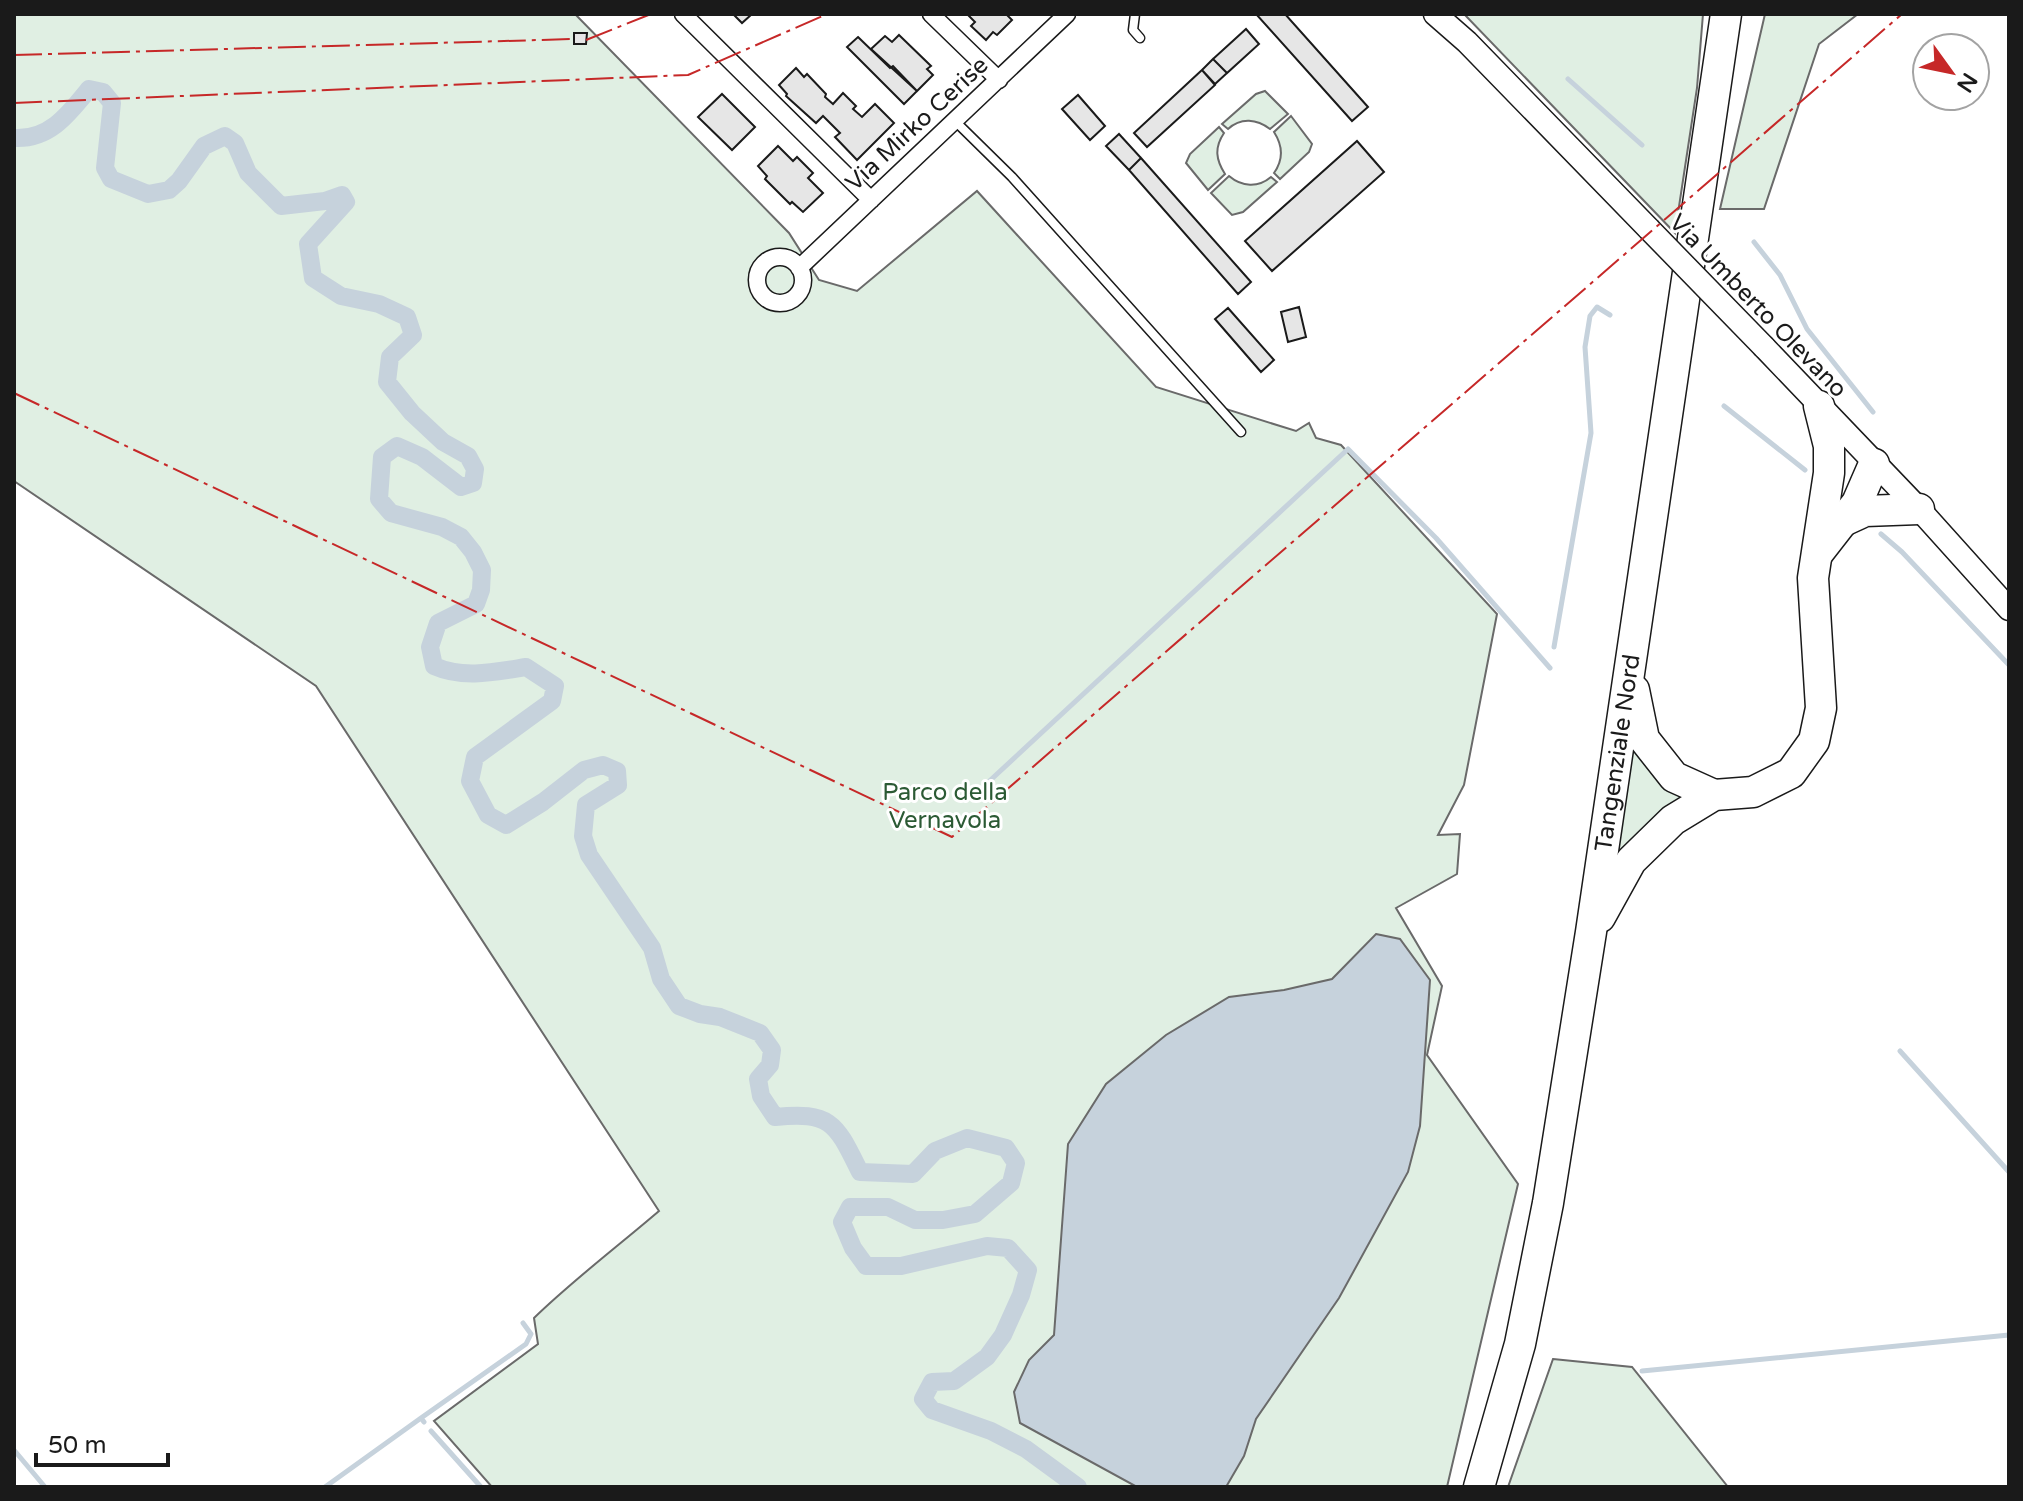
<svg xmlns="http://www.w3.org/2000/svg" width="2023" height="1501" viewBox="0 0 2023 1501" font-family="'Varela Round',sans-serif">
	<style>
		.green { fill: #e0efe3; stroke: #6a6a6a; stroke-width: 2 }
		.water { fill: #c6d2dc; stroke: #6a6a6a; stroke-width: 2 }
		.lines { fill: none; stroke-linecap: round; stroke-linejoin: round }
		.stream { stroke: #c6d2dc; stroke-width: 5 }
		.canal { stroke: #c6d2dc; stroke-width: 18 }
		.building { fill: #e6e6e6; stroke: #1a1a1a; stroke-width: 2 }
		.lane-casing { stroke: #1a1a1a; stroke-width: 11 }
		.street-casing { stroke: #1a1a1a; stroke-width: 19 }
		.secondary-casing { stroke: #1a1a1a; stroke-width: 25 }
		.highway-casing { stroke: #1a1a1a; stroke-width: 33 }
		.lane { stroke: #fff; stroke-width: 8 }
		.street { stroke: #fff; stroke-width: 16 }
		.secondary { stroke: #fff; stroke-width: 22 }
		.highway { stroke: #fff; stroke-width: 30 }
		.secondary-bridge-casing { stroke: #1a1a1a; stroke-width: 25; stroke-linecap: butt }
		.secondary-bridge { stroke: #fff; stroke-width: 22 }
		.power { stroke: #c62828; stroke-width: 2; stroke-dasharray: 28 6 4 6; stroke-linecap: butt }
		.labels { text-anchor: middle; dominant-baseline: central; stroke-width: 6; stroke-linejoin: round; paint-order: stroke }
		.street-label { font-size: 24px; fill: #1a1a1a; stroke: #fff }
		.park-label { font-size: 24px; fill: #2b5a34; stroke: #fff }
	</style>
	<rect width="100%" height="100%" fill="#fff"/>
	<path class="green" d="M14 14H575L789 233 819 280 857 291 977 191 1156 387 1296 431 1309 423 1316 438 1341 445 1497 614 1464 785 1438 835 1460 834 1457 874 1396 908 1442 986 1427 1055 1518 1184 1447 1487H492L434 1421 538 1344 534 1318C573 1280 617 1247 659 1211L316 686 14 481Z
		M1464 14H1703L1697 88 1675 233Z
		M1765 14H1858L1819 44 1764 209H1720Z
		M1265 91 1288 114 1270 129C1257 119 1241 117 1228 129L1222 124 1256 94Z
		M1291 116 1312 144 1309 152 1280 179 1274 173C1284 159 1283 146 1274 132Z
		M1219 127 1224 133C1214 148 1216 160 1225 174L1208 190 1186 163 1190 154Z
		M1229 176C1242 187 1258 188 1271 177L1277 182 1243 212 1232 215 1211 193Z
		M1631 745 1689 793 1616 859Z
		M1553 1359 1632 1367 1728 1487H1508Z"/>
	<path class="water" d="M1376 934 1400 939 1430 980 1420 1126 1408 1172 1339 1298 1256 1419 1244 1456 1226 1487H1137L1020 1423 1014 1392 1029 1360 1054 1335 1068 1144 1106 1084 1166 1035 1229 997 1284 990 1332 979Z"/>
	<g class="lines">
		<path class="stream" d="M1568 79 1642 145
			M1754 242 1780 275 1807 329 1873 412
			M1724 406 1805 470
			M1881 534 1902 552 2009 665
			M1554 647 1591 433 1585 347 1590 316 1597 307 1610 315
			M983 787 1348 449 1436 538 1550 668
			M1900 1051 2009 1172
			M1642 1371 2009 1335
			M424 1422 421 1418 526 1344 531 1334 523 1323
			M431 1431 481 1487
			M14 1450 45 1487
			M325 1487 421 1418"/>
		<path class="canal" d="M14 138C49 140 68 115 89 89L103 92 112 103 105 168 111 179 148 194 169 190 179 181 204 146 225 136 235 143 248 173 281 206 325 201 342 195 346 202 308 244 313 278 341 296 379 304 407 317 413 335 390 357 387 382 412 413 443 442 468 456 475 469 473 483 461 487 422 457 397 446 382 457 379 499 391 513 442 527 461 537 473 552 482 570 481 590 476 604 438 623 430 647 434 666C463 679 495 672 526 667L555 686 552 701 475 757 470 781 488 815 506 825 543 802 584 770 603 765 617 771 618 785 586 805 583 836 589 855 652 948 661 979 679 1006 700 1014 720 1017 760 1033 772 1050 770 1065 758 1079 761 1096 775 1117C832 1111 836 1124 860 1172L913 1174 935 1151 967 1138 1006 1148 1016 1163 1011 1183 975 1214 943 1220H915L888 1207H850L842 1222 853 1248 866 1266H901L987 1246 1008 1248 1028 1270 1021 1295 1003 1335 987 1357 954 1381 932 1382 923 1399 932 1410 991 1431 1026 1449 1078 1487"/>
	</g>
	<path class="building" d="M733 14H752L742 23Z
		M967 14H1006L1012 20 997 35 993 32 986 40 971 26 975 22Z
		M1256 14H1285L1368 107 1352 121Z
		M1246 29 1259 44 1227 73 1213 59Z
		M574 33H587L586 44H574Z
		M899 35 931 66 927 69 933 75 917 91 871 49 885 36 892 42Z
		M858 37 890 68 893 66 917 91 904 104 847 47Z
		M1213 59 1227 73 1215 84 1202 70Z
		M796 68 804 77 807 74 826 94 825 97 833 104 843 93 856 106 853 109 862 117 875 104 894 123 857 160 835 137 840 133 823 116 816 123 786 96 787 94 779 85Z
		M1202 70 1215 85 1147 147 1134 133Z
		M722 94 755 127 732 150 698 117Z
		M1078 95 1105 126 1090 140 1062 109Z
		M1119 134 1141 158 1129 170 1106 146Z
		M1357 141 1384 172 1272 271 1245 241Z
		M778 146 793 161 797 157 813 173 808 178 823 193 803 212 792 202 790 204 765 179 767 176 758 166Z
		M1141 158 1251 282 1238 294 1129 170Z
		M1299 307 1306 337 1288 342 1281 312Z
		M1228 308 1274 360 1261 372 1215 319Z"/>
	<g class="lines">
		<defs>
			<path id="lane" d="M1135 14 1133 30 1140 38
				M955 121 1012 177 1241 432"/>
			<path id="street" d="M683 14 871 200
				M931 14 999 80
				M757 280a23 23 0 1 1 46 0a23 23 0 1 1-46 0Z
				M799 268 1067 14"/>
			<path id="secondary" d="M1435 14 1467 42 1649 229
				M1764 347 1919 509 2009 609"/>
			<g id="highway">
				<path d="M1841 522 1865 511 1919 509"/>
				<path d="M1818 553 1857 503 1874 464"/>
				<path d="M1634 690 1644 739 1674 777 1714 795"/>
				<path d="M1600 917 1631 861 1673 820 1714 795 1753 792 1791 773 1814 741 1821 708 1813 578 1829 473V446L1819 406"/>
				<path id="s1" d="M1479 1487 1520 1344 1548 1203 1591 932 1726 14"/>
			</g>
		</defs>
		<use href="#lane" class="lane-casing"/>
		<use href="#street" class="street-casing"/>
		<use href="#secondary" class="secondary-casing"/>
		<use href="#highway" class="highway-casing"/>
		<use href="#lane" class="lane"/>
		<use href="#street" class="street"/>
		<use href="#secondary" class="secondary"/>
		<use href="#highway" class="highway"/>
		<defs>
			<path id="secondary-bridge" d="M1649 229 1764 347"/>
		</defs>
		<use href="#secondary-bridge" class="secondary-bridge-casing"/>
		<use href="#secondary-bridge" class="secondary-bridge"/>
		<path class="power" d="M586 40 651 14
			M14 55 574 39
			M14 103 688 75 827 14
			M14 393 952 837 1902 14"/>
	</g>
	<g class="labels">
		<g class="street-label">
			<text transform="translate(917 124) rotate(-43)">Via Mirko Cerise</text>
			<text transform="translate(1758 306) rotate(46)">Via Umberto Olevano</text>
			<text stroke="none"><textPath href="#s1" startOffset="748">Tangenziale Nord</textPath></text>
		</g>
		<g class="park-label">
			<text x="945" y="792">Parco della<tspan x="945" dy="28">Vernavola</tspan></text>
		</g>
	</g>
	<rect width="2023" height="1501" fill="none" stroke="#1a1a1a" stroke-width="32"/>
	<g transform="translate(1951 72) rotate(123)"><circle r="38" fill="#ffffff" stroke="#a3a3a3" stroke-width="2"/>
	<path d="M0-6L14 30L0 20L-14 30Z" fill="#c62828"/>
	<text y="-12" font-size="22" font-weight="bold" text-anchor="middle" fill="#1a1a1a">N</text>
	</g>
	<path d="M36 1453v12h132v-12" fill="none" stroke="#1a1a1a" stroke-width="4"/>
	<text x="48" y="1453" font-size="24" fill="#1a1a1a" stroke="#ffffff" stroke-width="6" paint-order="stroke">50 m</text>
</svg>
